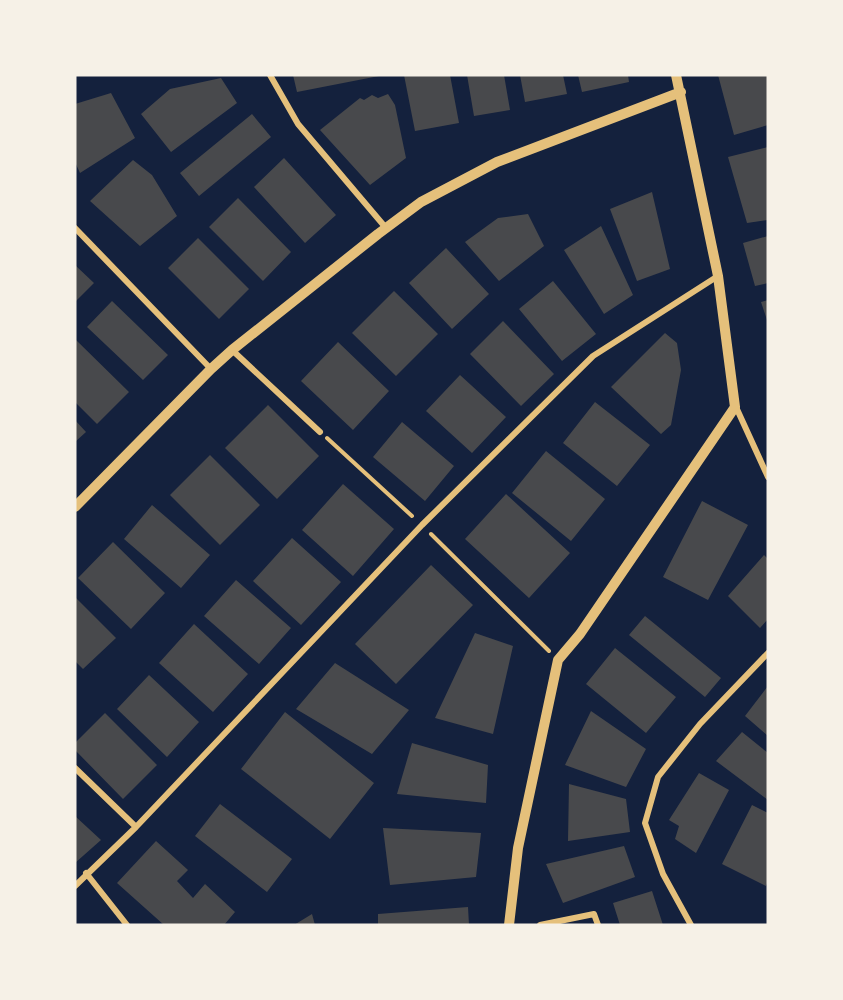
<svg xmlns="http://www.w3.org/2000/svg" width="843" height="1000" viewBox="0 0 843 1000" font-family="'PT Sans',sans-serif">
	<style>
		.building { fill: #48494c }
		.lines { fill: none; stroke-linecap: round; stroke-linejoin: round }
		.path { stroke: #e5c07b; stroke-width: 4 }
		.minor { stroke: #e5c07b; stroke-width: 6 }
		.tertiary { stroke: #e5c07b; stroke-width: 10 }
	</style>
	<rect width="100%" height="100%" fill="#14213d"/>
	<path class="building" d="M293 75H379V76L297 92Z
		M404 75H450L459 123 415 131Z
		M467 75H504L510 110 474 116Z
		M520 75H563L567 94 525 102Z
		M578 75H628L629 82 582 92Z
		M718 75H768V125L734 135Z
		M221 78 237 103 171 152 141 114 170 89Z
		M111 93 135 138 80 173 75 162V104Z
		M388 94 395 105 406 158 370 185 320 130 360 98 364 100 372 95 378 98Z
		M252 114 271 137 199 196 180 173Z
		M768 147V220L747 223 728 157Z
		M284 158 336 215 305 243 254 187Z
		M133 160 152 175 177 216 140 246 90 201Z
		M652 192 670 269 637 281 610 209Z
		M238 198 291 252 263 281 209 227Z
		M528 214 544 246 499 281 465 242 498 218Z
		M601 226 633 295 604 314 564 250Z
		M768 236V283L755 286 743 243Z
		M198 238 249 289 219 319 168 268Z
		M446 248 489 294 452 329 409 283Z
		M75 265 94 283 75 302Z
		M553 281 596 334 562 361 519 309Z
		M394 291 438 334 396 376 352 333Z
		M768 300V323L761 302Z
		M112 301 168 355 143 380 87 327Z
		M503 321 554 374 521 406 470 354Z
		M665 333 677 343 681 370 671 425 661 434 611 387Z
		M75 339 129 392 97 424 75 402Z
		M338 342 389 391 353 430 301 381Z
		M460 375 506 417 472 453 426 411Z
		M595 402 650 445 617 486 563 443Z
		M268 405 319 456 277 499 225 448Z
		M75 420 86 432 75 442Z
		M402 422 454 466 425 501 373 457Z
		M546 451 605 499 571 541 512 493Z
		M210 455 260 505 220 545 170 495Z
		M343 484 394 529 353 576 302 530Z
		M506 494 570 553 529 598 465 539Z
		M702 501 748 525 708 600 663 577Z
		M152 505 210 555 181 588 124 539Z
		M292 538 341 582 301 625 253 581Z
		M113 542 165 593 131 629 78 578Z
		M764 555 768 559V619L760 628 728 596Z
		M431 565 473 605 396 684 355 644Z
		M236 580 291 628 259 664 204 616Z
		M75 597 116 638 83 669 75 661Z
		M645 616 721 678 705 697 629 635Z
		M194 624 248 674 213 712 159 663Z
		M475 633 513 646 493 734 435 718Z
		M615 648 676 697 646 733 586 684Z
		M335 663 409 710 372 754 296 709Z
		M149 675 199 722 167 757 117 709Z
		M768 686V736L745 716Z
		M591 711 646 749 626 787 565 765Z
		M285 712 374 783 330 839 241 769Z
		M105 713 157 765 123 799 75 750V743Z
		M742 732 768 753V800L716 761Z
		M412 743 488 765 486 803 397 794Z
		M699 773 729 790 696 853 675 839 679 826 669 820Z
		M569 784 626 799 630 832 568 841Z
		M220 804 292 859 267 892 195 836Z
		M752 805 768 813V881L766 886 722 864Z
		M75 816 101 840 75 863Z
		M383 828 481 833 476 877 390 885Z
		M156 841 188 870 177 881 193 898 205 884 235 912 224 925H164L117 883Z
		M624 846 635 877 563 903 546 864Z
		M652 891 663 925H620L613 903Z
		M468 907 469 925H378V914Z
		M312 914 315 925H294Z"/>
	<g class="lines">
		<path class="path" d="M327 438 412 516
			M431 534 549 651"/>
		<path class="minor" d="M270 75 298 124 386 228
			M75 228 211 369
			M232 350 320 432
			M736 407 768 477
			M75 768 136 827
			M86 873 127 925
			M75 886 136 827 422 525 593 356 718 276
			M540 925 594 914 598 925
			M691 925 663 874 645 823 658 777 700 724 768 653"/>
		<path class="tertiary" d="M75 507 211 369 232 350 378 234 421 202 497 162 681 92
			M509 925 518 848 558 660 580 634 735 407 718 276 676 75"/>
	</g>
	<rect width="843" height="1000" fill="none" stroke="#f6f1e7" stroke-width="153"/>
</svg>
